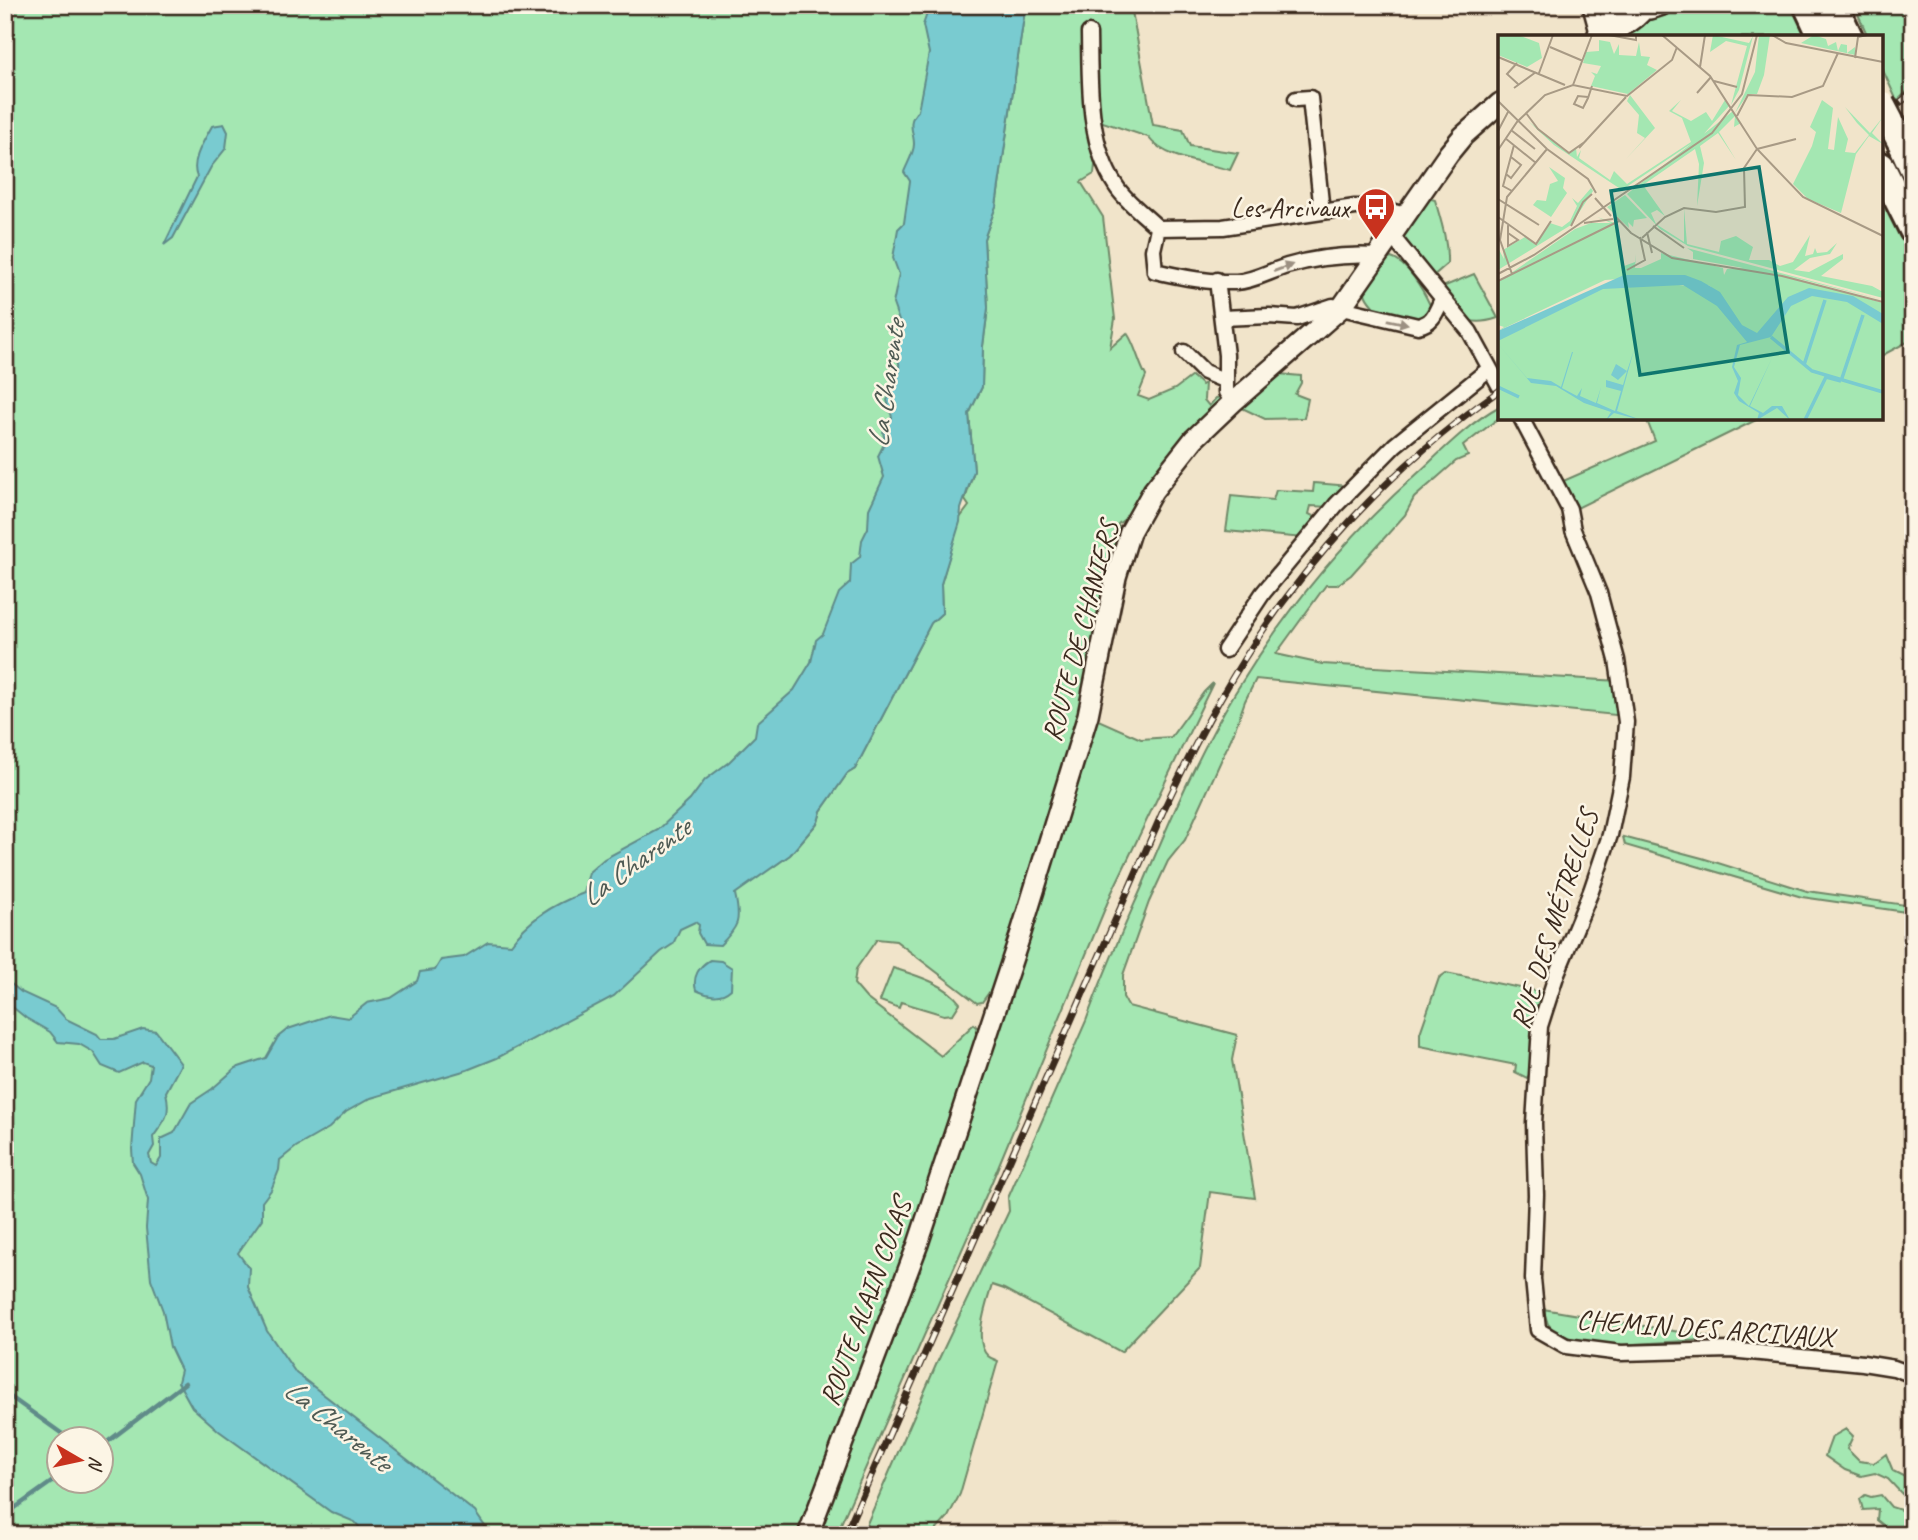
<svg xmlns="http://www.w3.org/2000/svg" width="1918" height="1540" viewBox="0 0 1918 1540" font-family="Caveat,sans-serif">
	<style>
		.green { fill: #a4e7b2; stroke: #708868; stroke-width: 2; fill-rule: evenodd }
		.water { fill: #79cbd0; stroke: #608b89; stroke-width: 2 }
		.lines { fill: none; stroke-linecap: round; stroke-linejoin: round }
		.stream { stroke: #608b89; stroke-width: 4.5 }
		.street-casing { stroke: #3b2a1e; stroke-width: 19 }
		.secondary-casing { stroke: #3b2a1e; stroke-width: 24 }
		.highway-casing { stroke: #3b2a1e; stroke-width: 32 }
		.street { stroke: #fcf5e5; stroke-width: 14 }
		.secondary { stroke: #fcf5e5; stroke-width: 19 }
		.highway { stroke: #fcf5e5; stroke-width: 26 }
		.rail-casing { stroke: #3b2a1e; stroke-width: 7 }
		.rail { stroke: #fcf5e5; stroke-width: 4.5; stroke-dasharray: 13; stroke-linecap: butt }
		.highway-bridge-casing { stroke: #3b2a1e; stroke-width: 32; stroke-linecap: butt }
		.highway-bridge { stroke: #fcf5e5; stroke-width: 26 }
		.oneway { fill: #9c9082 }
		.labels { text-anchor: middle; dominant-baseline: central; stroke-width: 5; stroke-linejoin: round; paint-order: stroke }
		.poi-label { font-size: 28px; fill: #3b2a1e; stroke: #fcf5e5; text-anchor: end }
		.street-label { font-size: 28px; fill: #3b2a1e; stroke: #fcf5e5 }
		.water-label { font-size: 30px; font-style: italic; fill: #4e5a53; stroke: #fcf5e5 }
		.inset-river { fill: none; stroke: #79cbd0; stroke-width: 3.5 }
		.inset-road { fill: none; stroke: #a89a85; stroke-width: 2 }
		.view { fill: #0f766e; fill-opacity: 0.15; stroke: #0f766e; stroke-width: 3.5 }
		.inset-edge { fill: none; stroke: #3b2a1e; stroke-width: 3.5 }
	</style>
	<rect width="100%" height="100%" fill="#f1e4ca"/>
	<filter id="ink" filterUnits="userSpaceOnUse"><feTurbulence type="fractalNoise" baseFrequency=".0143" numOctaves="2"/><feDisplacementMap in="SourceGraphic" scale="14" xChannelSelector="R" yChannelSelector="G"/><feConvolveMatrix kernelMatrix="1 2 1 2 8 2 1 2 1" color-interpolation-filters="sRGB"/></filter>
	<g filter="url(#ink)">
		<path class="green" d="M5 5H948L875 548 830 649 645 868 161 1191 773 867 791 854 818 822 821 811 847 774 855 769 931 623 942 613 941 584 960 518 969 506 965 500 974 471 969 414 982 387 983 346 988 308 984 239 996 206 1024 16 1033 5H1249L1196 8 1131 6 1153 125 1183 130 1190 146 1238 153 1230 170C1205 163 1164 159 1148 137L1100 121 1094 174 1081 182 1103 217 1115 319 1110 348 1127 333C1136 346 1138 362 1146 376L1138 396 1149 400 1175 389 1192 376 1202 385 1205 383 1204 400 1209 406 1216 398 1221 397V402L1129 516 1118 524 1120 534 1089 681 998 980 982 1002 977 1003 896 941 877 939 856 969 854 984 866 998 941 1056 974 1024 980 1030 920 1207 925 1214 916 1237 907 1242 866 1361 853 1385 797 1535H5ZM60 1438H102V1480H60Z
			M1677 5H1793L1808 37H1618L1641 21 1668 14Z
			M1854 5H1913V86L1897 101 1881 66V37H1868Z
			M1881 189 1913 257V339L1881 356Z
			M1428 198 1435 200C1441 221 1448 241 1447 264L1432 277 1405 244 1402 235Z
			M1391 258C1407 262 1423 290 1430 305L1428 313 1421 320 1378 312C1374 306 1366 300 1365 293 1364 285 1383 260 1391 258Z
			M1474 274 1498 318C1464 329 1463 316 1443 291L1445 286Z
			M1279 374 1301 376V383L1295 394 1308 399 1304 418 1265 419 1240 407Z
			M1500 406V417L1463 446 1468 456 1456 461 1414 498 1405 515 1351 575 1337 585H1326L1276 654 1322 664 1620 681 1625 716 1256 679 1245 701 1234 732 1185 840 1168 861 1149 902 1123 975V997L1128 1006 1237 1035 1232 1060 1255 1198 1210 1192 1200 1268 1121 1352 1004 1289 992 1285C987 1302 972 1342 988 1356 991 1359 995 1359 998 1361L960 1494 948 1517 932 1535H862L936 1365 1009 1211 1008 1198 1086 1021C1102 976 1122 932 1141 889 1169 822 1198 754 1235 693 1285 611 1346 537 1418 473 1443 450 1470 422 1500 406Z
			M1646 418H1760L1575 509 1561 482 1655 441Z
			M1314 483 1351 486 1330 507 1311 506 1309 514 1319 519 1304 538 1226 531 1231 496 1273 500 1276 490 1313 492Z
			M1213 683 1111 894 991 1184 836 1535H816L1094 718 1141 739 1171 737 1204 692Z
			M1623 837 1702 858 1807 891 1913 906V913L1802 897 1625 845Z
			M893 968C915 975 945 983 960 1003L953 1014 944 1015 901 1002 899 1008 880 1001Z
			M1446 973 1550 994 1533 1069 1527 1078 1515 1072 1516 1065 1420 1046V1033L1439 978Z
			M1543 1309 1721 1339 1616 1345 1583 1344 1554 1331 1548 1324Z
			M1846 1429 1853 1436 1847 1449 1859 1461 1874 1463 1886 1454 1893 1471 1913 1481 1912 1489 1902 1494 1888 1479 1875 1473 1861 1476 1845 1470 1825 1456 1832 1437Z
			M1865 1495 1871 1497 1881 1495 1891 1507 1913 1514 1910 1530H1889L1877 1520 1878 1509 1863 1510 1860 1499Z"/>
		<path class="water" d="M930 5H1033L1024 16 996 206 984 239 988 308 983 346 982 387 969 414 974 471 961 509 960 522 941 584 942 613 931 623 855 769 847 774 821 811 818 822 790 855 735 894C741 921 739 926 720 945L704 944 698 933 699 925 695 922 680 929 673 944 661 952 614 996 497 1058 467 1070 371 1098 346 1112 329 1128 296 1147 280 1160 279 1170 271 1190 262 1202V1219L238 1253 249 1268 248 1287 267 1331 296 1373 475 1512 491 1535H366L355 1522 331 1512 219 1431 192 1407 178 1382 181 1370 170 1347 163 1311 151 1279 146 1228 148 1200 140 1174 133 1163 132 1149 136 1099 149 1078 151 1065 143 1062 119 1073 102 1066 93 1052 79 1044 58 1042 50 1032 26 1018 5 1001V979L21 992 56 1008 66 1019 97 1034 101 1039H114L143 1029 156 1031 181 1064 166 1092C171 1114 166 1119 153 1137L154 1146 149 1155 151 1163 156 1166 161 1158V1139L174 1133 191 1103 212 1089 236 1068 266 1058 278 1037 288 1029 330 1015 348 1018 367 1003 391 998 417 981 420 972 435 970 441 960 464 957 488 942 511 944C528 920 556 903 584 893L589 872 604 859 658 830 690 800 705 780 729 762 755 736 757 723 794 690 811 662 816 640 823 634 839 593 850 583 851 564 860 557 862 540 868 528 869 509 884 477 878 456 885 442 883 432 892 417 887 400C899 384 904 361 893 343L899 321 893 304 899 274 893 258 898 229 904 223 910 181 904 172C907 164 914 153 914 144 914 132 906 122 918 111L929 53 923 25Z
			M224 124 228 132 226 148 211 167 173 238 164 245 197 177C190 161 204 141 212 126Z
			M710 960 721 961 732 968 731 989C720 999 709 996 696 990 692 977 699 966 710 960Z"/>
		<g class="lines">
			<path class="stream" d="M5 1393 68 1438
				M102 1446 185 1383
				M5 1515 60 1476"/>
			<defs>
				<path id="street" d="M1590 5 1598 34
					M1089 33C1090 82 1087 143 1116 186 1126 202 1145 215 1158 228L1223 227 1355 207H1376L1405 215
					M1296 99 1310 98 1322 212
					M1158 228 1153 250 1155 271C1180 277 1209 283 1236 282 1254 281 1270 271 1287 266 1317 257 1348 254 1379 256
					M1391 235 1470 332 1500 387
					M1217 280 1226 355V392L1233 402
					M1222 318 1269 316 1297 318 1333 306 1418 326C1433 323 1436 312 1442 299
					M1184 352 1204 372 1226 381
					M1521 418 1569 509 1573 530 1599 593 1617 660 1626 722 1622 777 1610 835 1591 891 1557 973 1540 1026 1534 1123 1536 1195 1533 1279 1538 1330 1566 1346 1621 1353 1730 1350 1863 1363 1894 1368 1913 1375
					M1225 650 1263 593 1336 505 1395 445 1489 369"/>
				<path id="secondary" d="M1635 5 1650 9 1662 5
					M1598 34C1616 30 1633 24 1644 9
					M1598 35 1620 5
					M808 1535 918 1244 1020 936 1088 715 1116 577 1130 532 1153 491 1194 439 1233 402 1341 308 1449 153 1463 136 1500 103"/>
				<path id="highway" d="M1807 5 1822 37
					M1834 5 1849 37
					M1902 144 1913 168
					M1881 166 1913 230"/>
			</defs>
			<use href="#street" class="street-casing"/>
			<use href="#secondary" class="secondary-casing"/>
			<use href="#highway" class="highway-casing"/>
			<use href="#street" class="street"/>
			<use href="#secondary" class="secondary"/>
			<use href="#highway" class="highway"/>
			<defs>
				<path id="rail" d="M1881 118 1913 92
					M845 1535 1164 809C1185 764 1207 720 1233 677 1300 565 1393 465 1500 390"/>
			</defs>
			<use href="#rail" class="rail-casing"/>
			<use href="#rail" class="rail"/>
			<defs>
				<path id="highway-bridge" d="M1881 104 1902 144"/>
			</defs>
			<use href="#highway-bridge" class="highway-bridge-casing"/>
			<use href="#highway-bridge" class="highway-bridge"/>
		</g>
		<defs><path id="oneway-solid" d="M-6-.8H1V-3.2L6.5 0L1 3.2V.8H-6Z" transform="scale(1.75)"/></defs>
		<g class="oneway">
			<use href="#oneway-solid" transform="translate(1283 268) rotate(-20)"/>
			<use href="#oneway-solid" transform="translate(1398 322) rotate(11)"/>
		</g>
	</g>
	<defs>
		<symbol id="bus-pin" viewBox="-11 -11 22 30"><path d="M0 17L-7.5 6A9.5 9.5 0 1 1 7.5 6Z" fill="#c8321e" stroke="#fcf5e5"/><path d="M-5-6H5V4H4V6H2V4H-2V6H-4V4H-5ZM-3.5-4V0h7V-4ZM-3.5 1.2v1.5H-2V1.2ZM2 1.2v1.5H3.5V1.2Z" fill="#fff"/></symbol>
	</defs>
	<g fill-rule="evenodd">
		<use href="#bus-pin" x="1354" y="185" width="44" height="60"/>
	</g>
	<g class="labels">
		<g class="poi-label">
			<text x="1349" y="207">Les Arcivaux</text>
		</g>
		<g class="street-label">
			<text transform="translate(1080 631) rotate(-75)">ROUTE DE CHANIERS</text>
			<text transform="translate(1554 919) rotate(-72)">RUE DES MÉTRELLES</text>
			<text transform="translate(865 1302) rotate(-70)">ROUTE ALAIN COLAS</text>
			<text transform="translate(1705 1328) rotate(4)">CHEMIN DES ARCIVAUX</text>
		</g>
		<g class="water-label">
			<text transform="translate(886 384) rotate(-82)">La Charente</text>
			<text transform="translate(635 862) rotate(-36)">La Charente</text>
			<text transform="translate(338 1425) rotate(39)">La Charente</text>
		</g>
	</g>
	<g transform="translate(1498 35)">
		<rect width="385" height="385" fill="#f1e4ca"/>
		<path d="M0 0H20L41 8 44 23 29 32 0 20ZM215 0 251 8 255 1 241 55 233 70 249 11 228 6 212 17ZM261 0H272L266 40 259 59H250L237 78 257 37ZM316 0 328 4 330 11 338 7 340 16 343 9 349 10V18L357 12V20L303 8ZM101 5 112 7 116 19 121 9V20L138 21 141 7 143 21 152 22 149 30 159 35 130 59 93 51 97 41 93 37 99 39 103 31 85 28 88 17 101 16ZM132 60 157 93 128 124 147 103 139 98 141 80 129 66ZM183 65 174 76 193 86 208 77 214 86 227 65 231 71 203 102 124 155 56 110 30 86 71 119 78 113 79 122 83 115 81 123 112 145 116 136 129 149 193 107 184 83 171 76ZM324 65 335 73 330 114 336 115 340 82 350 104 347 117 357 118 371 100 359 88 347 72 372 98 385 82 374 98 385 109 371 101 358 119 343 178 310 164 295 149 314 111 318 97 312 92ZM235 76 243 88 236 92 237 81 221 97 238 125 220 98 202 111 206 128 199 171 201 129 197 114 145 150 167 181 159 175 153 178 158 189 186 207V173L189 209 221 217 223 206 238 201 255 212 251 225H271L282 231 295 227 312 200 307 221 315 219 317 213 319 218 329 217 339 208 332 219 312 223 296 235 311 237 345 219V224L323 241 374 251 385 257V263L190 211 162 194 129 159ZM51 132 67 143 65 153 69 158 53 182 35 170 39 165 48 166 52 149 60 146ZM93 153 95 156 73 190 0 235V213L6 224 5 215 27 202 38 210 52 188 64 192 72 186 79 171 74 163 80 168ZM127 160 149 183 136 185 135 192 130 187 131 193 109 172ZM99 182 117 188 126 231 137 227 138 219 137 233H143L163 224V218L225 233 226 240 229 234 245 233 195 224V217L189 213 385 265 289 241 385 268V385H0V304L102 253 158 248 192 251 216 265 253 305 212 251 176 240 107 245 0 296 6 292 0 290V247L77 194 93 188H113Z" fill="#a4e7b2"/>
		<path d="M126 240H187L203 246 222 257 244 290 259 298 290 262 311 253 355 261 385 279V289L349 267 314 261 293 271 273 302 242 310 236 332 243 343 240 360 251 371 274 323 252 371 265 378 274 371H284L292 385 279 373 259 385 261 378 241 366 236 358 240 346 234 332 239 310 249 307 219 271 185 250 105 254 0 306V296ZM0 309 29 343 53 346 63 352 74 317H75L64 353 79 361 84 353 82 361 98 368 103 352 99 368 117 376 123 356 108 352V345L125 350 129 336 120 345 113 340 118 329 129 336 136 315 119 376 143 385 116 378 108 385 113 377 86 368 58 351 33 348Z" fill="#79cbd0"/>
		<path class="inset-river" d="M273 302 314 336 385 357M306 330 327 265M344 343 365 280M0 352 21 362M307 385 328 342 343 346"/>
		<path class="inset-road" d="M111 0 138 5V0M164 0 212 41 259 114 305 162 385 201M274 0 288 8 385 27M52 12 85 26M0 22 67 50M357 23 360 2 369 0M19 28 9 39 20 49M202 32 207 0M41 38 55 0M216 46 239 52M75 50 94 0M16 53 38 37M199 58 213 42M90 62 80 61 76 69 85 73 90 63 94 51M0 66 49 114 90 144 98 158M28 78 40 94 71 118 88 106M239 81 250 60 294 62 325 51 340 18M13 95 37 114M0 96 10 77M7 103 38 128M81 113 128 62M259 114 298 104M0 115 19 87 47 60 75 50 129 61 174 25 179 12M8 139 13 143 23 130 13 122M14 156 5 151 16 110M97 163 113 181M0 164 41 190M0 182 38 209 53 186M118 182 133 198 174 223 284 241 385 267M86 188 115 184M73 191 85 167 94 159M155 191 186 213M149 197 154 218M10 198 20 205 10 211V191L11 190M144 203 167 182 186 173 218 177 247 172 246 133 259 114M129 235 147 225 142 202M0 239 36 220 214 98 244 59 259 0M14 239 2 205 9 162 49 114M0 246 121 186"/>
		<path class="view" d="M261 132 290 317 142 340 113 156Z"/>
		<rect width="385" height="385" class="inset-edge"/>
	</g>
	<rect width="1918" height="1540" fill="none" stroke="#fcf5e5" stroke-width="28"/>
	<rect x="14" y="14" width="1890" height="1512" fill="none" stroke="#3b2a1e" stroke-width="2.5" filter="url(#ink)"/>
	<g transform="translate(80 1460) rotate(99)"><circle r="33" fill="#fcf5e5" stroke="#afa495" stroke-width="2"/>
	<path d="M0-5L12 26L0 18L-12 26Z" fill="#c8321e"/>
	<text y="-10" font-size="19" font-weight="bold" text-anchor="middle" fill="#3b2a1e">N</text>
	</g>
</svg>
